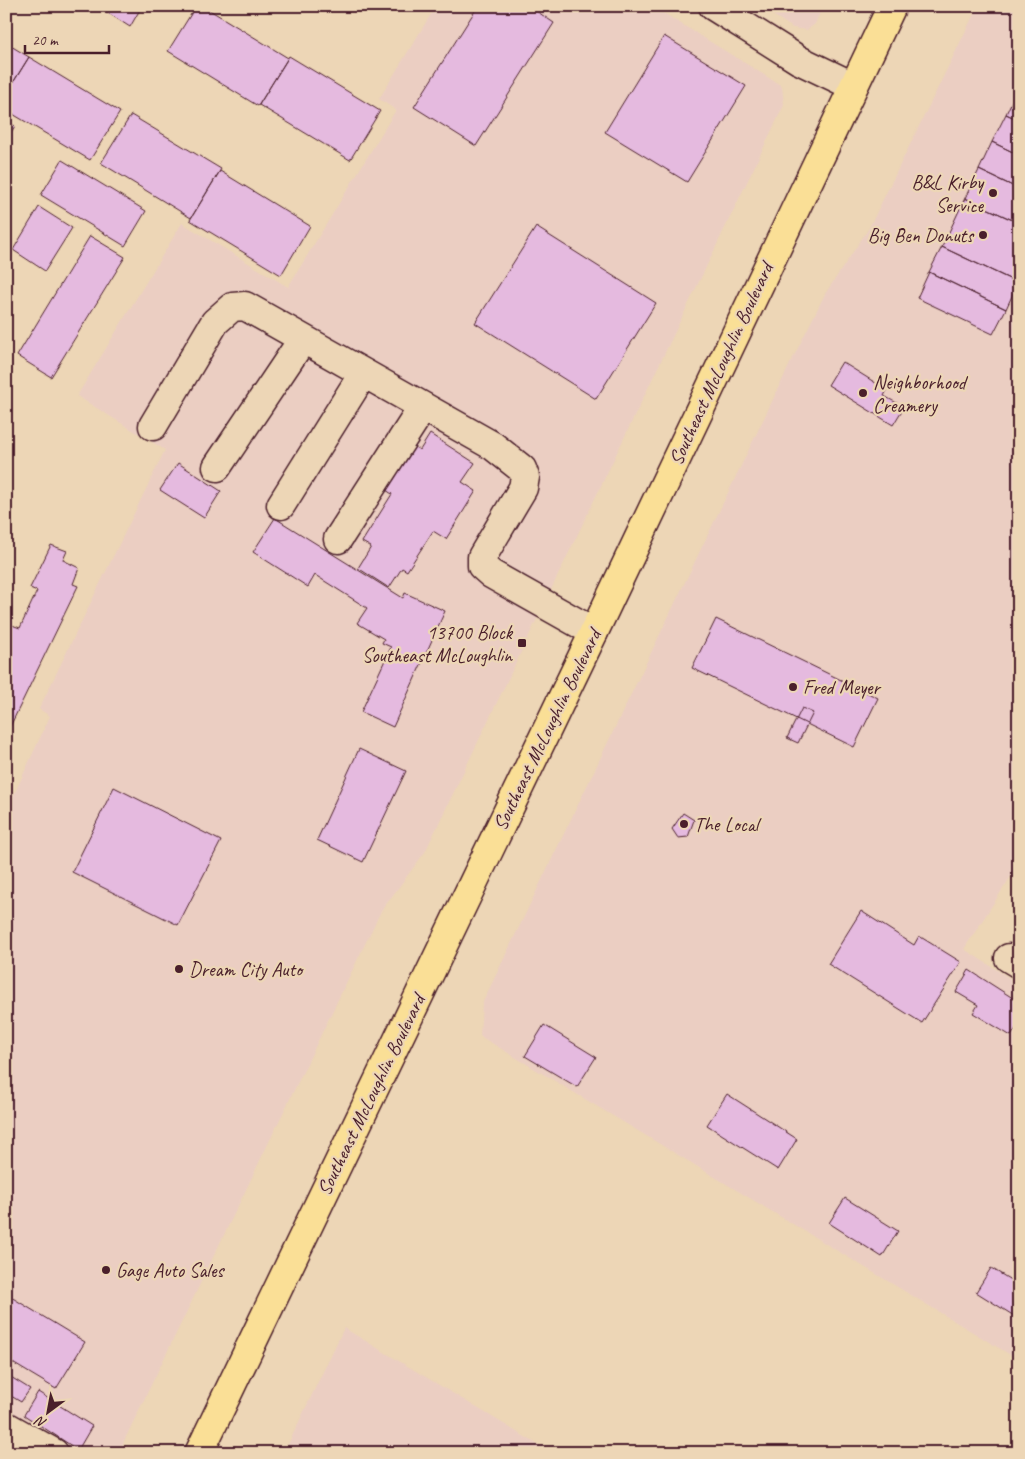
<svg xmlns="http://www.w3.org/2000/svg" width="1025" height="1459" viewBox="0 0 1025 1459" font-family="Caveat,sans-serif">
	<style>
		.built { fill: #ebcec2 }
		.building { fill: #e5badf; stroke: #4a1f2b }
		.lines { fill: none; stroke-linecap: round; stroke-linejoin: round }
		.minor-casing { stroke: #4a1f2b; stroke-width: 31 }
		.major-casing { stroke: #4a1f2b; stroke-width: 31 }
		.minor { stroke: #edd6b6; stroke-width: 28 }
		.major { stroke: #fadf96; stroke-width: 28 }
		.poi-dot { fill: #4a1f2b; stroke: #edd6b6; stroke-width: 2 }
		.labels { text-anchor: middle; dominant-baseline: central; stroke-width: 4.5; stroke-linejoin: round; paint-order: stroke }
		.poi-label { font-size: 20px; fill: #4a1f2b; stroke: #edd6b6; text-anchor: start }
		.street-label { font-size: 20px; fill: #4a1f2b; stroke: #edd6b6 }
	</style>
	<rect width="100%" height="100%" fill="#edd6b6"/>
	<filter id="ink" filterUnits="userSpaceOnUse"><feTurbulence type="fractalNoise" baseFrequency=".02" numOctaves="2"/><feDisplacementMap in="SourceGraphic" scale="10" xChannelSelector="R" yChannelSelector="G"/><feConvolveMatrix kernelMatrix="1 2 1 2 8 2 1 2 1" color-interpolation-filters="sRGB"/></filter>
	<g filter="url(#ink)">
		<path class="built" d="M436 6H652L782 86 784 105 425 852 381 911 124 1441 121 1453H6V812L50 716 39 709 165 450 77 396 182 223 288 287 396 110 379 99Z
			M759 6H823L815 24 807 30 793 28Z
			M978 6H1019V864L964 949 1019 984V1360L480 1036 482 1004 790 364 825 294 869 228Z
			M344 1328 552 1453H284Z"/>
		<path class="building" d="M97 6H142L130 27Z
			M196 6H203L288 58 258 106 168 51Z
			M478 6H529L554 23 476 146 414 107Z
			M664 36 746 86 687 182 605 132Z
			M6 43 29 57 6 94Z
			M289 56 380 111 350 160 259 105Z
			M29 57 120 112 90 160 6 110V94Z
			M1017 90 1019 91V120L1006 114Z
			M1006 114 1019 120V155L992 142Z
			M131 115 221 169 191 218 101 163Z
			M6 121 15 126 6 140Z
			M992 142 1019 155V189L979 170Z
			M62 160 146 211 125 246 41 195Z
			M979 170 1019 189V223L965 198Z
			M220 171 310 226 281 275 190 220Z
			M965 198 1019 223 1018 283 942 247Z
			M39 207 72 228 45 271 13 250Z
			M536 227 656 303 596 399 475 323Z
			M90 236 125 257 51 377 17 356Z
			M942 247 1018 283 1006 309 929 272Z
			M929 272 1006 309 993 334 917 298Z
			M842 362 887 390 884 396 904 407 893 425 828 385Z
			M430 434 475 463 462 482 476 491 446 539 433 531 407 571 402 568 389 588 358 568 371 547 362 542 392 494 383 488 411 445 420 450Z
			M178 463 221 491 204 518 160 490Z
			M275 518 403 598 405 593 445 611 393 727 361 712 391 647 382 643 384 639 357 623 367 608 315 575 308 587 253 552Z
			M51 545 67 551 63 560 79 568 73 584 78 586 6 735V637L12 625 20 628 37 591 30 588Z
			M716 619 878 698 854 747 692 668Z
			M802 708 813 713 798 743 787 738Z
			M359 749 406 771 363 862 317 840Z
			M114 787 221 841 178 925 72 872Z
			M683 813 694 820 688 837 678 838 672 829Z
			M861 911 914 945 919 936 961 962 922 1023 828 964Z
			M969 970 1019 1002V1024L1011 1036 973 1013 978 1005 956 992Z
			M544 1025 596 1057 577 1087 525 1056Z
			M727 1094 797 1139 778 1170 707 1125Z
			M845 1198 898 1231 882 1257 829 1223Z
			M991 1268 1019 1285V1319L976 1292Z
			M6 1294 85 1342 56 1389 6 1359Z
			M6 1374 30 1389 21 1402 6 1393Z
			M38 1392 92 1426 78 1450 24 1415Z"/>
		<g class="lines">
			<defs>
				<path id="minor" d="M713 6 799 60 853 86
					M153 426 215 322 232 307 245 306 493 446 522 469 525 477 523 488 482 557V566L491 574 594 632
					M217 467 303 339
					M281 505 363 374
					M338 539 423 407
					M1009 958 1019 964
					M6 1426 54 1453"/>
				<path id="major" d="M199 1453 594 632 892 6"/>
			</defs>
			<use href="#minor" class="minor-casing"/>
			<use href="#major" class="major-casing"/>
			<use href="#minor" class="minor"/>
			<use href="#major" class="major"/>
		</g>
	</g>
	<g class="poi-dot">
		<circle cx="993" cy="193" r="5"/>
		<circle cx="983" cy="235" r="5"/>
		<circle cx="863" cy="393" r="5"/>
		<rect x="517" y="638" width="10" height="10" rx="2.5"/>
		<circle cx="793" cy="687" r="5"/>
		<circle cx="684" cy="824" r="5"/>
		<circle cx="179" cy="969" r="5"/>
		<circle cx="106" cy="1270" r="5"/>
	</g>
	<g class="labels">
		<g class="poi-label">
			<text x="983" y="182" text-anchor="end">B&amp;L Kirby<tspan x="983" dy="23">Service</tspan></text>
			<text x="973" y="235" text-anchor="end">Big Ben Donuts</text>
			<text x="873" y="382">Neighborhood<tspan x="873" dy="23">Creamery</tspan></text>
			<text x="512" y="632" text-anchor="end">13700 Block<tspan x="512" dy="23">Southeast McLoughlin</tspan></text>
			<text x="803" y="687">Fred Meyer</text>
			<text x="694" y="824">The Local</text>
			<text x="189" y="969">Dream City Auto</text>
			<text x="116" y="1270">Gage Auto Sales</text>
		</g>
		<g class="street-label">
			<text transform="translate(721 364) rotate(-65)">Southeast McLoughlin Boulevard</text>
			<text transform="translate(547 730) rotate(-64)">Southeast McLoughlin Boulevard</text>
			<text transform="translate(371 1095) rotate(-64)">Southeast McLoughlin Boulevard</text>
		</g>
	</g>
	<rect width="1025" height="1459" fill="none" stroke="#edd6b6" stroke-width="25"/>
	<rect x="12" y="12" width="1000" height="1434" fill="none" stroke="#4a1f2b" stroke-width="2" filter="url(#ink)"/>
	<g transform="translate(48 1412) rotate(212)" stroke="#edd6b6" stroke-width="4" paint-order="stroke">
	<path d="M0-4L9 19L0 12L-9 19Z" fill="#4a1f2b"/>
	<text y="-8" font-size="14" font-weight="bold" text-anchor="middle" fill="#4a1f2b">N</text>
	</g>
	<path d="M25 45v8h84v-8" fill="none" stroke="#4a1f2b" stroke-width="2.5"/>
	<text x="32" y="45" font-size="15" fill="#4a1f2b" stroke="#edd6b6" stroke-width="4" paint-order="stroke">20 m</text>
</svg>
